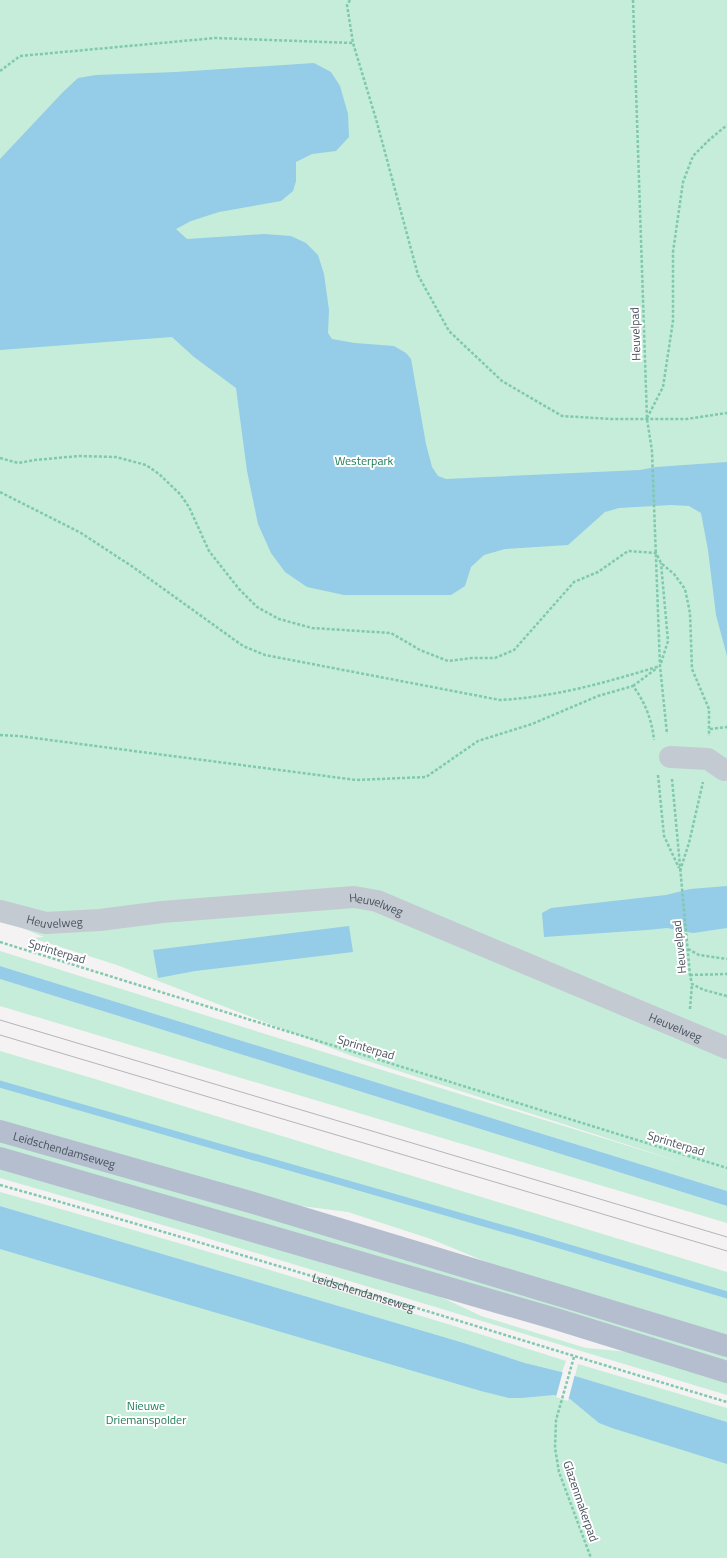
<svg xmlns="http://www.w3.org/2000/svg" width="727" height="1558" viewBox="0 0 727 1558" font-family="'Titillium Web',sans-serif">
	<style>
		.green { fill: #c5edd9 }
		.water { fill: #95cce7 }
		.pier { fill: #f4f2f2 }
		.lines { fill: none; stroke-linecap: round; stroke-linejoin: round }
		.stream { stroke: #95cce7; stroke-width: 7 }
		.path { stroke: #7fc9ad; stroke-width: 2.5; stroke-dasharray: 3 2; stroke-linecap: butt }
		.minor { stroke: #c4cad2; stroke-width: 22 }
		.major { stroke: #b4bece; stroke-width: 22 }
		.tram { stroke: #b4b6bb; stroke-width: 1 }
		.labels { text-anchor: middle; dominant-baseline: central; stroke-width: 4; stroke-linejoin: round; paint-order: stroke }
		.street-label { font-size: 12px; fill: #4b535e; stroke: #fff }
		.park-label { font-size: 12px; fill: #1f7c58; stroke: #fff }
	</style>
	<rect width="100%" height="100%" fill="#f4f2f2"/>
	<path class="green" d="M0 0H727V1191L0 966V951L262 1033 687 1164 352 1056 117 965 32 938 44 937 0 919Z
		M0 979 727 1206V1223L0 1006Z
		M0 1051 95 1079 727 1272V1338L508 1271 431 1239 348 1212 278 1203 0 1124Z
		M0 1138 727 1353V1365L0 1150Z
		M0 1165 418 1286 481 1316 586 1348 630 1352 727 1380V1395L180 1230 0 1178Z
		M0 1192C190 1245 378 1302 566 1361L562 1372 525 1363 464 1343 0 1206Z
		M0 1218 727 1430V1558H0Z
		M578 1364 727 1408V1422L575 1376Z"/>
	<path class="water" d="M314 63 331 72 340 86 348 114 349 137 336 151 312 154 296 162V181L293 191 281 201 219 212 191 221 176 229 187 239 264 234 291 236 306 243 318 255 324 274 329 310 328 333 332 339 355 343 394 346 406 353 411 359 426 444 432 467 438 476 446 479 640 470 656 467 727 462V656L716 615 708 550 701 513 689 506 671 505 619 508 605 512 568 545 505 549 484 555 471 567 465 586 451 595H344L307 587 285 572 271 553 258 524 247 471 236 388 194 357 172 337 0 350V159L63 92 78 78 96 75 176 72Z
		M727 886V928L693 933 667 928 647 930 544 937 542 913 551 908 666 895 690 889Z
		M349 926 353 952 195 971 158 978 153 950Z
		M0 966 727 1191V1206L0 979Z
		M0 1206 464 1343 525 1363 562 1372 727 1422V1464L612 1428 599 1423 570 1399 554 1395 521 1398H509L481 1391 0 1249Z"/>
	<path class="pier" d="M563 1371 575 1374 568 1401 556 1397Z"/>
	<g class="lines">
		<path class="stream" d="M0 1084 536 1238 727 1295"/>
		<g class="path">
			<path d="M350 0 347 5 353 43 376 119 418 275 449 331 502 381 562 416 611 419H686L727 413"/>
			<path d="M633 0 647 419 652 451 660 666 667 734"/>
			<path d="M0 71 20 56 215 38 353 43"/>
			<path d="M647 418 663 387 673 321V252L683 182 693 156 709 140 727 125"/>
			<path d="M0 458 18 463 35 460 79 456 116 457 146 465 159 474 180 494 189 507 209 551 239 589 257 607 279 619 312 628 391 633 420 650 448 661 472 658H495L514 650 574 582 598 572 628 551 656 553 661 563 674 574 685 589 690 613 692 669 709 709V736"/>
			<path d="M0 492 81 533 133 567 243 646 265 655 500 700C556 697 607 682 660 666"/>
			<path d="M661 663 668 641 661 563"/>
			<path d="M633 686 657 668"/>
			<path d="M710 729 727 727"/>
			<path d="M0 735 19 736 356 780 426 777 478 741 532 724 598 696 633 686C645 702 652 720 654 740"/>
			<path d="M658 775 664 836 679 868"/>
			<path d="M672 779 690 975 692 984 704 990 727 996"/>
			<path d="M680 871 689 843 703 782"/>
			<path d="M0 942 727 1168"/>
			<path d="M688 949 699 955 727 959"/>
			<path d="M690 975 727 974"/>
			<path d="M690 1009 692 984"/>
			<path id="s1" d="M0 1185C244 1253 485 1330 727 1402"/>
			<path d="M574 1357 556 1420 555 1448 559 1472 591 1558"/>
		</g>
		<g class="minor">
			<path d="M670 757 708 759 724 770"/>
			<path id="s2" d="M0 911 46 923 100 920 162 912 354 897 377 901 727 1048"/>
		</g>
		<g class="major">
			<path id="s3" d="M0 1131 257 1204 727 1346"/>
			<path d="M0 1158 556 1319 727 1372"/>
		</g>
		<path class="tram" d="M0 1020 727 1237
			M0 1035 727 1251"/>
	</g>
	<g class="labels">
		<g class="street-label">
			<text transform="translate(635 334) rotate(-92)">Heuvelpad</text>
			<text stroke="none"><textPath href="#s2" startOffset="380">Heuvelweg</textPath></text>
			<text stroke="none"><textPath href="#s2" startOffset="56">Heuvelweg</textPath></text>
			<text transform="translate(679 947) rotate(-96)">Heuvelpad</text>
			<text transform="translate(57 951) rotate(17)">Sprinterpad</text>
			<text stroke="none"><textPath href="#s2" startOffset="704">Heuvelweg</textPath></text>
			<text transform="translate(366 1047) rotate(17)">Sprinterpad</text>
			<text transform="translate(676 1143) rotate(17)">Sprinterpad</text>
			<text stroke="none"><textPath href="#s3" startOffset="67">Leidschendamseweg</textPath></text>
			<text stroke="none"><textPath href="#s1" startOffset="379">Leidschendamseweg</textPath></text>
			<text transform="translate(581 1501) rotate(71)">Glazenmakerpad</text>
		</g>
		<g class="park-label">
			<text x="364" y="460">Westerpark</text>
			<text x="146" y="1405">Nieuwe<tspan x="146" dy="14">Driemanspolder</tspan></text>
		</g>
	</g>
</svg>
